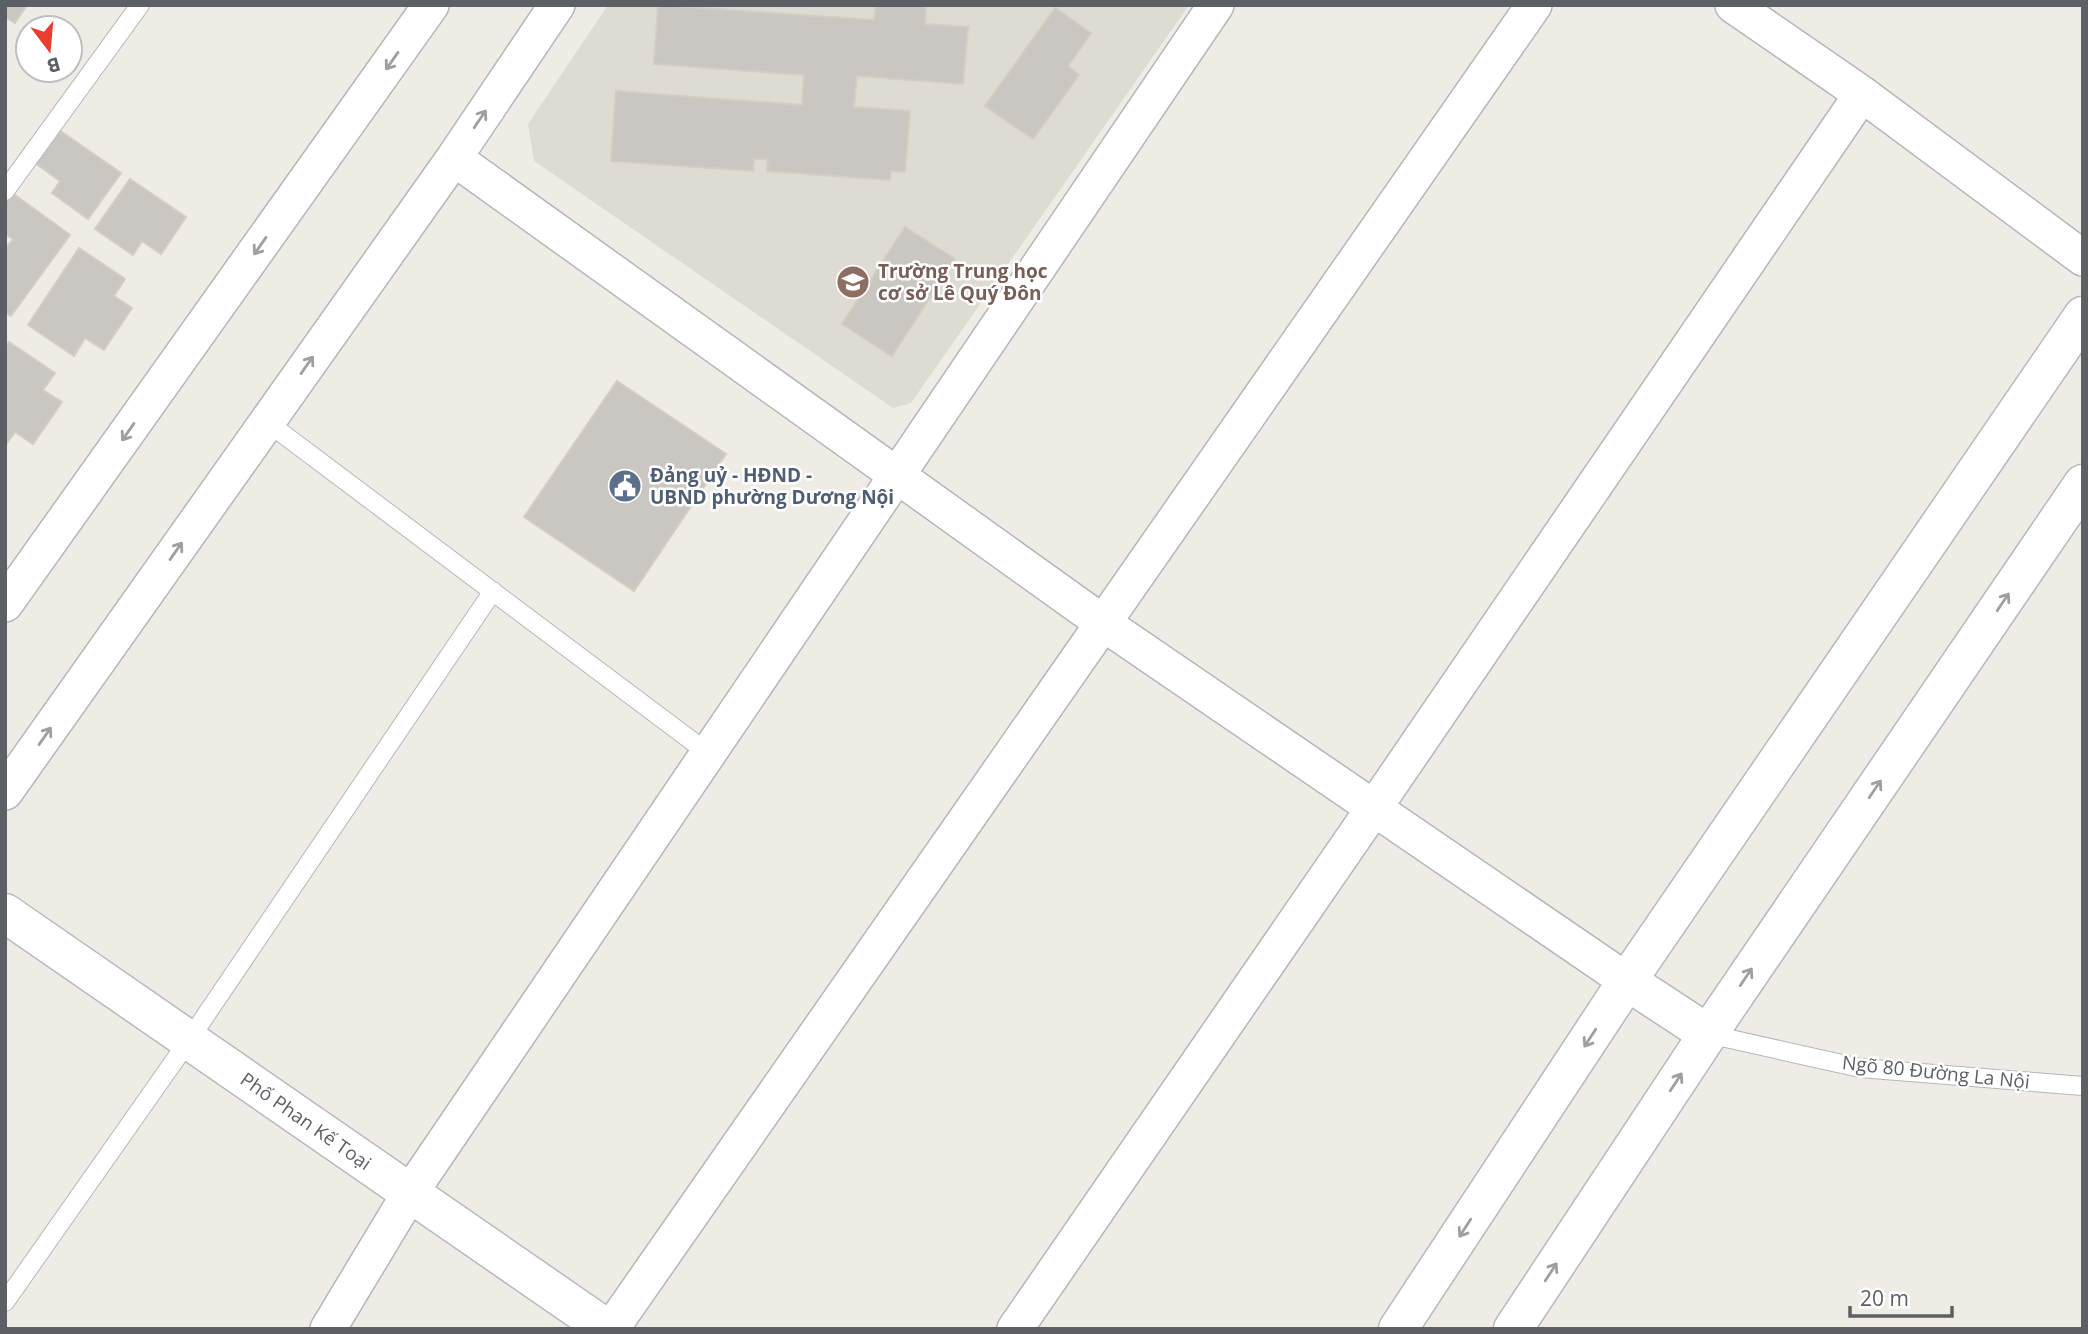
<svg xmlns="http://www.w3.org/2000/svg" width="2088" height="1334" viewBox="0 0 2088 1334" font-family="'Open Sans',sans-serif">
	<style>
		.education { fill: #dedbd2 }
		.building { fill: #cac6c1; stroke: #d3cec2; stroke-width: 2 }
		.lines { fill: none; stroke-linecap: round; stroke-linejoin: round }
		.lane-casing { stroke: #b4b6bb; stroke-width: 20 }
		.street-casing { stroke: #b4b6bb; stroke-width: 38 }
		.secondary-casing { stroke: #b5b8be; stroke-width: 41 }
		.lane { stroke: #fff; stroke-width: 18 }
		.street { stroke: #fff; stroke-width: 35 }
		.secondary { stroke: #fff; stroke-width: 38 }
		.oneway { stroke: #9d9fa2 }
		.labels { text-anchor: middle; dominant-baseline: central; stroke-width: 5; stroke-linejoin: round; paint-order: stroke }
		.education-label { font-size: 19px; font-weight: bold; fill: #785e54; stroke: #fff; text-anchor: start }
		.service-label { font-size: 19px; font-weight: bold; fill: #4e5e75; stroke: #fff; text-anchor: start }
		.street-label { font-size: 19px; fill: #5c5f64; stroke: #fff }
	</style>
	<rect width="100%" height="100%" fill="#eeece4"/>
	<path class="education" d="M608 5H1189L911 403 893 408 534 161 528 124Z"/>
	<path class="building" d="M5 5H27L15 23 5 17Z
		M658 5 874 20 876 5H926L925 24 968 27 963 84 857 76 854 107 910 111 905 172 891 171 890 180 767 171 768 159H754L753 171 611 161 616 91 802 105 804 75 654 64Z
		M1055 8 1091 33 1068 66 1079 75 1033 139 985 106Z
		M59 130 121 173 88 219 52 193 60 181 35 163Z
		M130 179 186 217 161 254 142 241 133 255 95 229Z
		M11 192 70 235 11 316 5 312V249L13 239 5 234V199Z
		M905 227 955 259 892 356 842 324Z
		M79 248 125 279 114 296 132 308 104 350 85 338 74 356 28 325Z
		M9 342 55 373 43 390 62 402 33 444 15 432 5 446V347Z
		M617 381 726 454 634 591 524 517Z"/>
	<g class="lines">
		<defs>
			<path id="lane" d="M5 191 140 5
				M267 422 708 753
				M1708 1034 1860 1068 2083 1086
				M5 1302 189 1040 493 591"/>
			<path id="street" d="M1733 5 1862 94 2083 258
				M454 158 1103 623 1627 981
				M5 604 431 5
				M5 792 454 158 557 5
				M328 1329 410 1193 1216 5
				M611 1329 1534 5
				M1015 1329 1374 808 1862 94"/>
			<path id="secondary" d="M5 913 607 1329
				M1627 981 1708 1034
				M1398 1329 1627 981 2083 316
				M1513 1329 1708 1034 2083 484"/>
		</defs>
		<use href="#lane" class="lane-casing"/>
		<use href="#street" class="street-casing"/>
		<use href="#secondary" class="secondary-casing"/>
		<use href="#lane" class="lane"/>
		<use href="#street" class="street"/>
		<use href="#secondary" class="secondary"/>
	</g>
	<defs><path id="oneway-shaft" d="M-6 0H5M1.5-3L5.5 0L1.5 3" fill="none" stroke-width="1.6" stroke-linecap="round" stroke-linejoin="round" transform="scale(1.75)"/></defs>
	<g class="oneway">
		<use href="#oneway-shaft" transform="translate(392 61) rotate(125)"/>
		<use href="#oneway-shaft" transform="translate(480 119) rotate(-56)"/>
		<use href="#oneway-shaft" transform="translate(260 246) rotate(125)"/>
		<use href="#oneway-shaft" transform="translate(307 365) rotate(-55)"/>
		<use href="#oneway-shaft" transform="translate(128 432) rotate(125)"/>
		<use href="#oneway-shaft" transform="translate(176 551) rotate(-55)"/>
		<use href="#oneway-shaft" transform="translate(2003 602) rotate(-56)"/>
		<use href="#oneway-shaft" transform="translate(45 736) rotate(-55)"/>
		<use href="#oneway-shaft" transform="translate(1875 789) rotate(-56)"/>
		<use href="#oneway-shaft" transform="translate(1746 977) rotate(-56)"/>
		<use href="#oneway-shaft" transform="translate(1590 1038) rotate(123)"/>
		<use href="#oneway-shaft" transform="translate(1676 1082) rotate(-57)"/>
		<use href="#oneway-shaft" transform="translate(1465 1228) rotate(123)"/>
		<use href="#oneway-shaft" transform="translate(1551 1272) rotate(-57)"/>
	</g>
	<defs>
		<symbol id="school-disc" viewBox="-11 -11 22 22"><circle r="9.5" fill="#8d6e63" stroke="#fff"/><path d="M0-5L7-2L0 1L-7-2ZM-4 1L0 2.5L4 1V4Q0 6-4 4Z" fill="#fff"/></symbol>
		<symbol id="civic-disc" viewBox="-11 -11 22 22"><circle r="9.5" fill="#5c6f8a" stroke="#fff"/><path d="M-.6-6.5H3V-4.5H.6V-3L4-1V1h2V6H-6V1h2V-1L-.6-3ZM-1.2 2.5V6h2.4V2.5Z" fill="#fff"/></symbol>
	</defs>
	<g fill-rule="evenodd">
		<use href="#school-disc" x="834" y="263" width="38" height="38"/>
		<use href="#civic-disc" x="606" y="467" width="38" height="38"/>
	</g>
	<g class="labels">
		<g class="education-label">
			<text x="878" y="271">Trường Trung học<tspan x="878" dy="22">cơ sở Lê Quý Đôn</tspan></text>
		</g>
		<g class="service-label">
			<text x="650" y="475">Đảng uỷ - HĐND -<tspan x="650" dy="22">UBND phường Dương Nội</tspan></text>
		</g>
		<g class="street-label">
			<text transform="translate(1936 1072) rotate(6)">Ngõ 80 Đường La Nội</text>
			<text transform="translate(306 1121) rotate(35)">Phố Phan Kế Toại</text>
		</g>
	</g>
	<rect width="2088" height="1334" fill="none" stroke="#5c5f64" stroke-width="14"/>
	<g transform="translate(49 49) rotate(164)"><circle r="33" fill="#ffffff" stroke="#bebfc1" stroke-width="2"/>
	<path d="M0-5L12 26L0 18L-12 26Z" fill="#e93e2f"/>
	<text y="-10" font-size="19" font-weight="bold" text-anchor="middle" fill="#5c5f64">B</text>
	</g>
	<path d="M1850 1306v10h102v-10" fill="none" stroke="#5c5f64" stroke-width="3.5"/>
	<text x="1860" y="1306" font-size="21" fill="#5c5f64" stroke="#ffffff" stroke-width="5" paint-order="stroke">20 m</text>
</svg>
